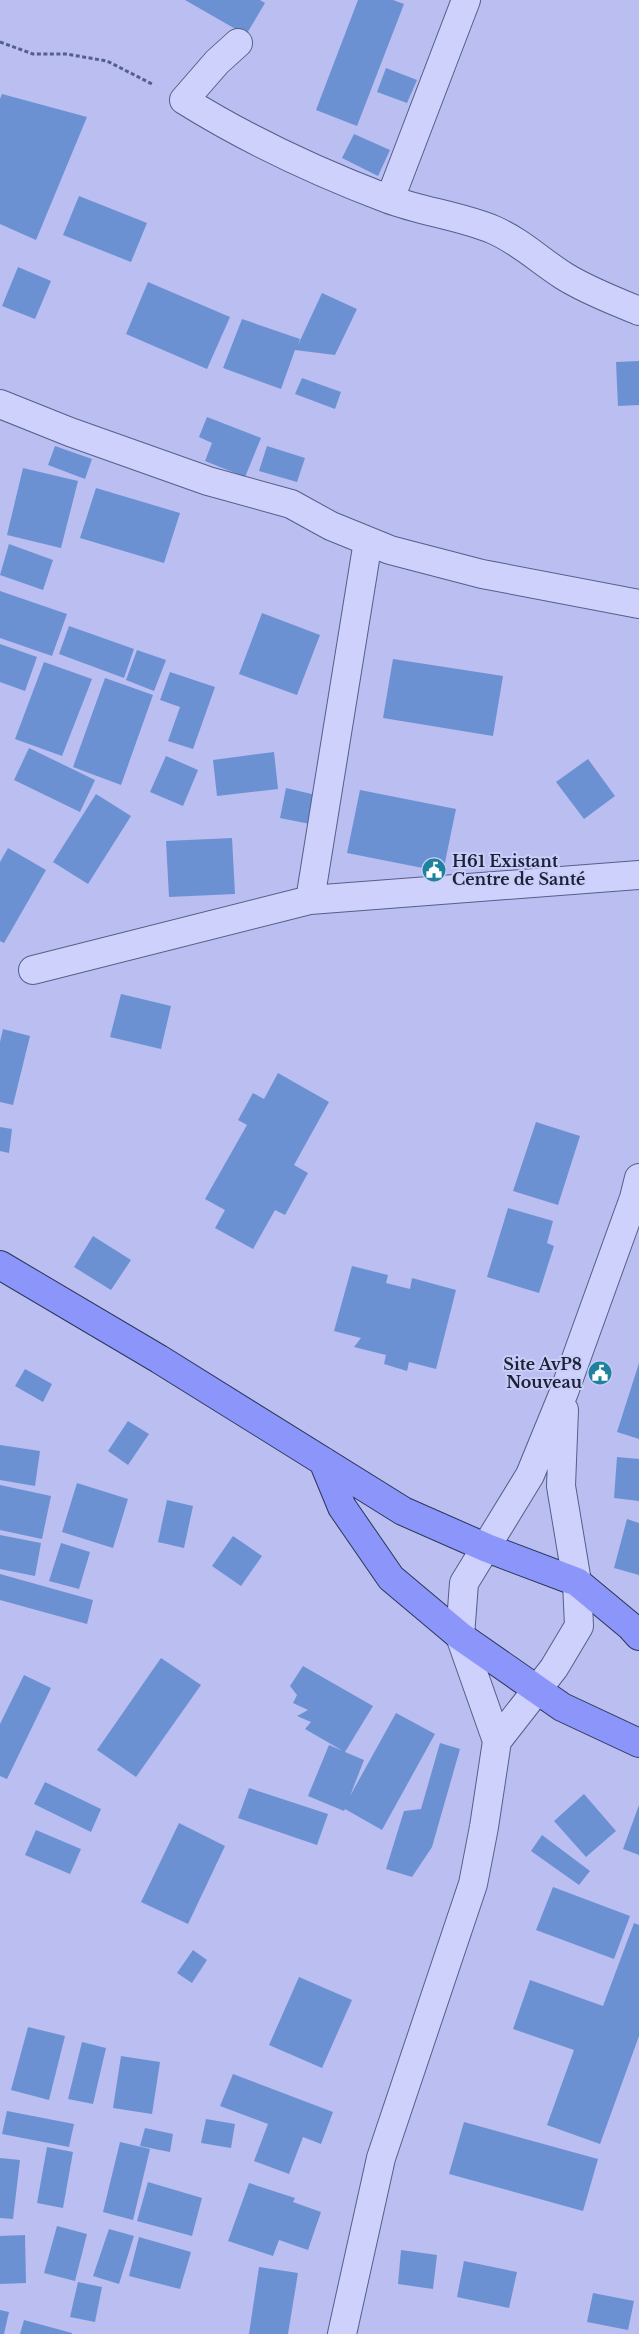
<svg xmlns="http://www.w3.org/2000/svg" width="639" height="2334" viewBox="0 0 639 2334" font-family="'Libre Baskerville',serif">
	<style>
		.building { fill: #6c91d3 }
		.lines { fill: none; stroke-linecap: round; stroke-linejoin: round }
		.minor-casing { stroke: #536089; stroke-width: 30 }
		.major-casing { stroke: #283656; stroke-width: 30 }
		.path { stroke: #536089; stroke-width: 3; stroke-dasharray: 4 2.5; stroke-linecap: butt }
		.minor { stroke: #cdd1fc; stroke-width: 28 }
		.major { stroke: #8c96fa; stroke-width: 28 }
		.labels { text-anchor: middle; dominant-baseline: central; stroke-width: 4; stroke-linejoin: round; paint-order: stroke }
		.poi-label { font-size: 16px; font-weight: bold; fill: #192237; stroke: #cacdf8; text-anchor: start }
	</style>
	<rect width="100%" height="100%" fill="#babef1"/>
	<path class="building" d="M185 0H260L265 3 246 35Z
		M358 0H393L404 4 357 126 316 110Z
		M386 68 417 80 407 103 377 92Z
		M2 94 87 117 36 240 0 224V99Z
		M354 134 390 150 378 176 342 158Z
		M79 196 147 223 131 262 63 235Z
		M18 267 51 281 35 319 2 306Z
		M148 282 230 317 207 369 126 334Z
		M322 293 357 309 335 355 295 350 281 389 223 368 242 319 300 339 298 345Z
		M639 361V405L618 406 616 362Z
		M302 378 341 392 335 409 295 394Z
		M207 417 261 438 245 477 205 461 212 443 199 437Z
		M55 446 92 459 85 479 48 465Z
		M267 446 305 458 297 482 259 471Z
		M23 468 78 481 61 548 7 535Z
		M96 488 180 513 164 563 80 538Z
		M9 544 53 560 43 590 0 575Z
		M0 591 67 614 52 656 0 638Z
		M262 613 320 635 297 695 239 674Z
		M69 626 134 649 124 678 59 654Z
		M0 644 37 657 25 691 0 682Z
		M137 650 166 660 154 691 126 680Z
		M393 659 503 676 493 736 383 718Z
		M44 662 92 679 62 756 15 739Z
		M170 672 215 687 193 749 168 741 180 707 160 700Z
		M105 678 153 695 121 785 73 767Z
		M29 748 95 780 80 812 14 780Z
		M274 752 278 789 217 796 213 760Z
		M166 756 198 770 183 806 150 792Z
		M588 759 615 796 584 819 556 782Z
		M286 788 316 795 310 824 280 818Z
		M360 790 456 809 443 872 347 853Z
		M96 794 131 816 88 884 53 862Z
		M232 838 235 894 169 897 166 841Z
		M8 848 46 870 4 943 0 941V862Z
		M121 994 171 1006 161 1049 110 1037Z
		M3 1029 30 1036 13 1105 0 1102V1042Z
		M278 1073 329 1102 294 1165 308 1173 285 1215 275 1210 253 1249 215 1228 225 1210 205 1199 247 1125 238 1120 253 1093 264 1099Z
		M536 1122 580 1136 558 1205 513 1191Z
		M0 1127 12 1129 9 1153 0 1151Z
		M508 1208 553 1221 547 1243 554 1246 539 1293 487 1277Z
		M93 1236 131 1260 111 1290 74 1267Z
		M352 1266 388 1275 386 1283 410 1289 412 1278 456 1290 436 1369 409 1362 407 1371 384 1364 386 1355 354 1347 361 1338 334 1331Z
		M639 1363V1439L617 1432Z
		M25 1369 52 1384 43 1402 15 1386Z
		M128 1421 149 1434 128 1465 108 1451Z
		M0 1445 40 1451 35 1486 0 1480Z
		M617 1457 639 1459V1501L614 1498Z
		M77 1483 128 1499 113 1548 62 1532Z
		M0 1485 51 1496 42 1539 0 1530Z
		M167 1500 193 1506 184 1548 158 1542Z
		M627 1519 639 1523V1575L614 1568Z
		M0 1535 41 1543 35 1576 0 1569Z
		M233 1536 262 1556 241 1586 212 1566Z
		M61 1543 90 1552 79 1589 49 1581Z
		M0 1574 93 1600 87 1624 0 1600Z
		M161 1658 201 1685 136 1777 97 1750Z
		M303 1666 373 1706 345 1752 364 1760 350 1796 396 1713 435 1734 382 1830 345 1809 344 1811 308 1796 329 1745 343 1751 305 1729 311 1722 297 1716 308 1710 293 1703 297 1695 290 1686Z
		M24 1675 51 1688 7 1779 0 1776V1724Z
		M440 1743 460 1749 432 1847 412 1877 386 1869 404 1811 421 1809Z
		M45 1782 101 1809 91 1832 34 1804Z
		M249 1788 328 1814 317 1845 238 1818Z
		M584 1794 616 1831 586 1857 554 1821Z
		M639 1805V1855L623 1849Z
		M179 1823 225 1846 188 1924 141 1902Z
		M36 1830 81 1849 70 1874 25 1855Z
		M542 1835 590 1871 579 1885 531 1851Z
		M553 1887 630 1916 614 1959 536 1930Z
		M634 1923 639 1925V2036L600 2144 547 2125 574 2050 513 2029 530 1980 603 2006Z
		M193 1950 207 1960 192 1983 177 1973Z
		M299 1977 352 2000 322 2068 269 2045Z
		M28 2027 65 2036 49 2100 11 2090Z
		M82 2042 106 2048 93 2104 68 2099Z
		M121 2056 160 2062 152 2114 113 2108Z
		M233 2074 333 2112 321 2144 303 2137 289 2174 254 2161 268 2124 220 2106Z
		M7 2111 74 2124 69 2147 2 2134Z
		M206 2119 235 2124 231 2148 201 2143Z
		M464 2122 598 2159 583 2211 449 2174Z
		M145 2128 173 2134 170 2152 140 2146Z
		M120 2142 150 2149 133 2220 103 2212Z
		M47 2147 73 2152 63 2208 37 2203Z
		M0 2158 20 2160 13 2219 0 2218Z
		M148 2182 202 2198 192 2236 137 2221Z
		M249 2183 295 2198 293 2202 321 2212 308 2250 279 2240 273 2256 228 2241Z
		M57 2226 87 2234 75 2281 44 2273Z
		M109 2229 134 2236 119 2284 93 2276Z
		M25 2235 26 2283 0 2284V2236Z
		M139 2237 191 2252 180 2289 129 2276Z
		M401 2250 437 2255 433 2289 398 2284Z
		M464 2261 517 2272 509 2308 457 2297Z
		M259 2267 298 2273 288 2334H249Z
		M78 2282 102 2287 95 2322 70 2317Z
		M593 2293 634 2301 628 2330 587 2322Z
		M0 2310 9 2312 4 2334H0Z
		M24 2320 72 2333V2334H20Z"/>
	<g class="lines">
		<defs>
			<path id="minor" d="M238 43 217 62 184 100C248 140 317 172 388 199 423 212 461 216 494 230 521 242 539 260 564 276 588 291 613 300 639 311
				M390 199 466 0
				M0 404 70 432 208 481 291 504 331 526 390 550 482 574 639 604
				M310 900 368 541
				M33 970 310 900 639 875
				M497 1741 554 1668 579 1626 577 1582 561 1486 564 1410
				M342 2334 381 2158 473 1884 484 1827 497 1741 460 1636 464 1583 530 1475 564 1392 634 1198 639 1178"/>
			<path id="major" d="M0 1265 159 1359 403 1511 487 1548 577 1582 630 1626 639 1636
				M323 1461 342 1507 391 1578 460 1636 562 1707 639 1743"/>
		</defs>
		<use href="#minor" class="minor-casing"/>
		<use href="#major" class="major-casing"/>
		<path class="path" d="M0 42 33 54H66L107 61 154 85"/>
		<use href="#minor" class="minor"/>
		<use href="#major" class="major"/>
	</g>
	<defs>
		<symbol id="civic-disc" viewBox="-11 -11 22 22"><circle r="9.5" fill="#1e829d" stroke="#cacdf8"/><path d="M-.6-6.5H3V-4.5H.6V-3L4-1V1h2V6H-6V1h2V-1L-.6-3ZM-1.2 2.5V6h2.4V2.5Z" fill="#fff"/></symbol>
	</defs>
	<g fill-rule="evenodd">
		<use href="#civic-disc" x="420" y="856" width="28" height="28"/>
		<use href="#civic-disc" x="586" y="1359" width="28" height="28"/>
	</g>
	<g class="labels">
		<g class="poi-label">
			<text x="452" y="861">H61 Existant<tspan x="452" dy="18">Centre de Santé</tspan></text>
			<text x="582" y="1364" text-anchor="end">Site AvP8<tspan x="582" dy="18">Nouveau</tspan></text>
		</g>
	</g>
</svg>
